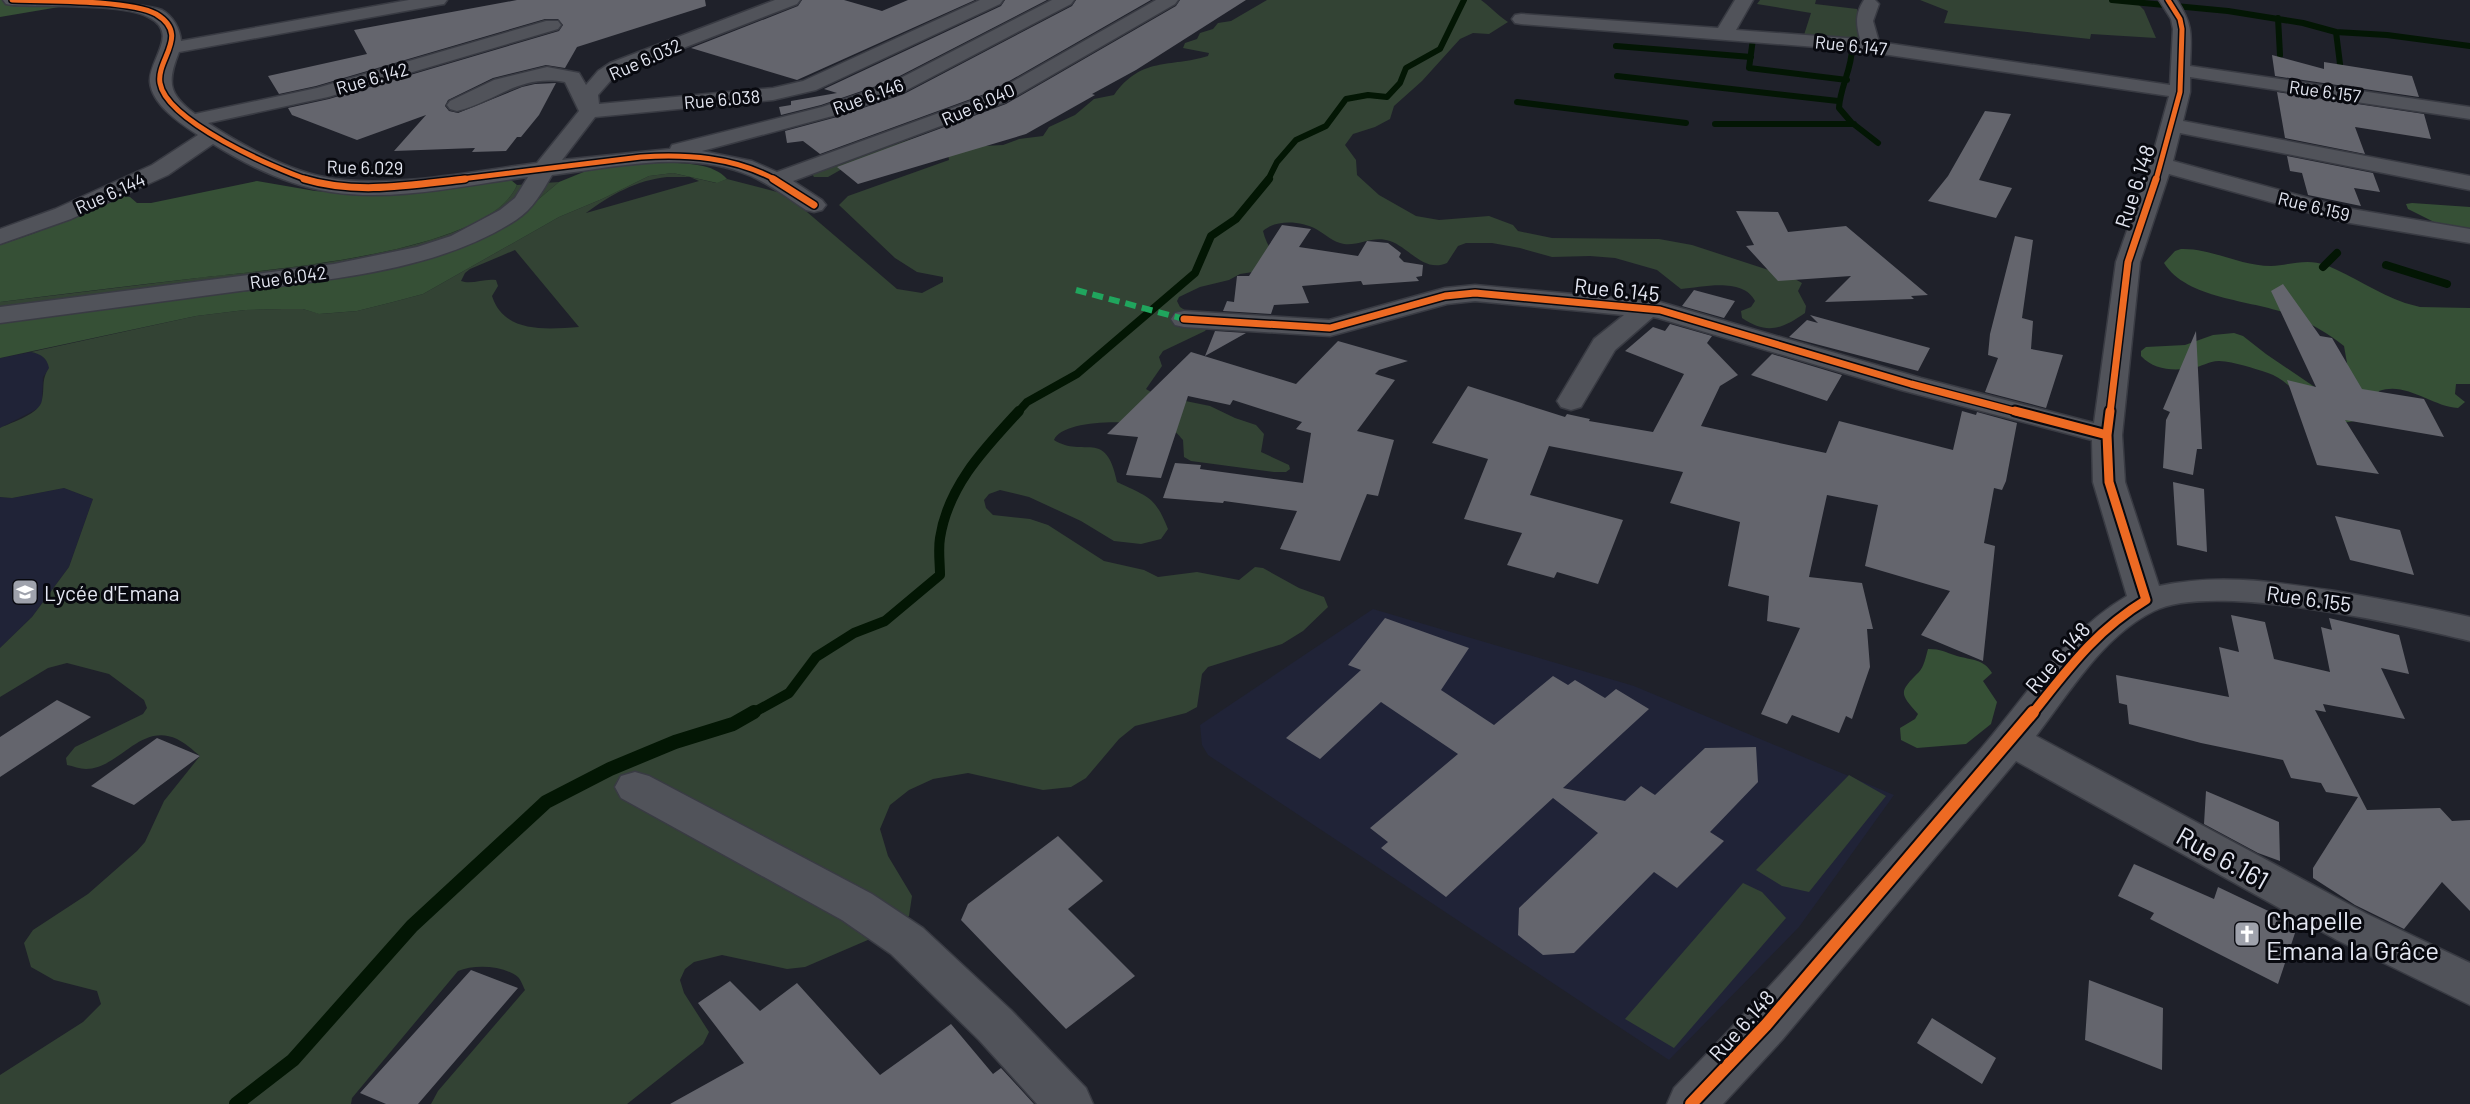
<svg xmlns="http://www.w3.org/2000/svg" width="2470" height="1104" viewBox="0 0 2470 1104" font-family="Barlow,sans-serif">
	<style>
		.built { fill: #202337 }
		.green { fill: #334334; fill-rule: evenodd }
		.forest { fill: #365036 }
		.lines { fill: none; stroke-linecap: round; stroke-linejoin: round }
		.stream-far3 { stroke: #031604; stroke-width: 6 }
		.stream-far2 { stroke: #031604; stroke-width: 8 }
		.stream-far1 { stroke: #031604; stroke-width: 10 }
		.stream { stroke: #031604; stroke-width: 14 }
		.building { fill: #64656d }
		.minor-casing { stroke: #393b43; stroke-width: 3 }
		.minor { fill: #51535a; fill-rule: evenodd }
		.quiet { stroke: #20a55d; stroke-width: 6; stroke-dasharray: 11 6; stroke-linecap: butt }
		.cycleway-far3-casing { stroke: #08090f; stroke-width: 8 }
		.cycleway-far2-casing { stroke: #08090f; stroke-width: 10 }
		.cycleway-far1-casing { stroke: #08090f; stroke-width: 13 }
		.cycleway-casing { stroke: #08090f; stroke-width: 16 }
		.cycleway-far3 { stroke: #ed6a23; stroke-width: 5 }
		.cycleway-far2 { stroke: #ed6a23; stroke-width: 7 }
		.cycleway-far1 { stroke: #ed6a23; stroke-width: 9 }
		.cycleway { stroke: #ed6a23; stroke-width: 12 }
		.labels { text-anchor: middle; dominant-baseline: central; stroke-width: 6; stroke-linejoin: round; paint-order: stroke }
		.far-street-label { font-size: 18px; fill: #e4e7f2; stroke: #08090f }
		.street-label { font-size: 21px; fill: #e4e7f2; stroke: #08090f }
		.poi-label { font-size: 21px; fill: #e4e7f2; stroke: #08090f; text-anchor: start }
		.near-street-label { font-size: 26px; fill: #e4e7f2; stroke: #08090f }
		.near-poi-label { font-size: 26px; fill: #e4e7f2; stroke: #08090f; text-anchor: start }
	</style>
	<rect width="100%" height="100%" fill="#1f212a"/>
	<path class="built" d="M31 352 40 354 48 362 50 368 43 377 42 401 39 408 0 428V358Z
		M64 488 93 499 69 567 32 617 0 648V497L12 498Z
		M1373 609 1634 686 1894 795 1799 927 1669 1060 1208 755 1202 745 1200 725Z"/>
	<path class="green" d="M1267 0H1481C1491 7 1497 15 1508 22L1489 34 1473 33 1460 39 1422 81 1394 106 1390 119 1375 127 1353 134 1345 145 1356 160 1357 175 1379 195 1416 216 1439 220 1489 216 1513 225 1518 231 1552 238 1659 239 1692 245 1793 278 1802 283 1798 291 1806 306 1805 313C1782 329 1767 335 1742 318L1741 311 1751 307 1755 301C1743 277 1703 287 1681 289L1657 270 1615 258 1590 256 1552 257 1520 248 1492 243H1466L1458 246 1447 263C1424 273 1410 248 1390 241 1373 235 1360 246 1344 244 1333 242 1326 235 1316 229 1301 221 1276 219 1263 231 1266 245 1275 254 1278 268L1240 274 1229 280 1200 287 1179 297 1177 301 1180 307 1209 326 1205 331 1163 351 1159 357 1162 366 1146 389 1156 395 1210 406 1235 418 1256 425 1264 434 1261 452 1289 465 1290 469 1286 472H1274L1191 461 1184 457 1183 440C1180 437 1177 432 1173 431 1153 420 1064 416 1054 440 1084 459 1106 427 1117 482 1148 497 1155 496 1168 529L1161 539 1141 544 1114 541 1081 521 1029 497 1000 490 989 494 984 500 986 508 993 515 1030 519 1048 525 1104 561 1144 570 1158 577 1197 572 1239 580 1255 567 1263 568 1299 588 1324 597 1328 607 1303 631 1282 644 1208 667 1202 674 1197 707 1186 713 1135 726 1119 739 1086 778 1071 787 1043 790 968 773 933 779 909 790 890 805 880 829 888 856 912 896 909 916 884 933 805 967 787 969 722 955 694 962 685 969 680 980 684 993 709 1032 703 1044 627 1104H431L438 1091 525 990C523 986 521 980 518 977 503 965 474 964 458 971L352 1098 351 1104H0V1075L83 1022 101 1004 97 991 54 980 31 967 24 943 33 930 88 894 137 851 145 842 164 801 200 756C193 750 185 743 177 739 140 722 119 769 86 769 80 769 73 766 67 765L66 758 75 747 143 714 147 708 144 700 109 674 67 663 48 668 0 697V648L32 617 69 567 93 499 64 488 12 498 0 497V428C12 422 40 414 42 400 45 387 41 380 49 368 47 358 41 354 31 352L196 316 245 310 282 309H303L320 314 357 311 393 302 423 294 559 217 602 199 649 176 673 173 716 183 727 179 781 193 800 206 897 289 922 293 943 282V277L917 272 895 258 839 205 848 196 949 160 948 154 842 169 828 177H814L812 174 831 165 943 129 984 146 1003 145 1019 139 1043 136 1049 127 1075 115 1094 99 1114 95C1142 56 1169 68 1208 56L1209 53 1183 48 1185 43 1197 39 1200 33 1213 29 1218 23 1231 21ZM667 177H690L699 181 586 213C610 195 637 180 667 177ZM515 250 579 327C547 329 504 334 492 296L498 286 496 280C484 278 472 285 461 281L465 273 470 269Z
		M1760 0H1816L1815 4 1857 9 1859 39 1804 35 1811 13 1757 4Z
		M1920 0H2134L2144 10 2156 38 2091 34 2090 39 1944 23 1948 11Z
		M559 182 509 224 423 256 0 317V302C63 294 126 287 189 279 259 270 487 256 517 185Z
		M1849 775 1886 796 1809 892 1782 886 1756 870Z
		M1743 883 1762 892 1786 918 1674 1048 1625 1019Z"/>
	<path class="forest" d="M0 0H78L65 6 0 17Z
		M666 162C685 164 714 163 727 179L717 183 673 173 649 176 602 199 559 217 423 294 393 302 357 311 319 314 303 309H282L245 310 196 316 0 358V317L362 271 509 224 559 182 586 171 627 164Z
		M493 180H511L517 185C488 255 259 270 189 279 126 286 63 294 0 302V245L35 233 123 196 130 197 137 203H151L257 181 315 191 347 193Z
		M2412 203 2470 207V240L2408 209 2406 204Z
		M2181 249C2212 248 2240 266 2271 266 2291 265 2306 258 2326 265 2353 276 2377 293 2405 303L2420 307 2470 308V384H2456L2455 394 2465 402 2458 408C2431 406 2406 381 2379 391L2374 408C2368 412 2361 419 2354 421 2319 431 2296 381 2268 373 2253 368 2235 362 2219 361 2208 361 2202 367 2192 368 2173 371 2154 370 2141 356V351L2146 347 2185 345 2213 335 2234 333 2243 336 2266 354 2325 394 2353 397 2344 346C2329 334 2309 322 2291 315 2254 300 2187 300 2164 263L2175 251Z
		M1928 649C1942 649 1944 652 1957 656 1971 660 1984 659 1992 673L1983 681 1997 702 1991 724 1966 744 1917 748 1901 740 1900 728 1915 719 1918 714C1899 693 1899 692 1919 672 1924 667 1926 656 1928 649Z"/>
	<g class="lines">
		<path class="stream-far3" d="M2112 0 2228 11 2303 23 2336 32 2387 35 2470 46
			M2278 18 2280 55
			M2336 32 2340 64
			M1753 39 1749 68 1847 80
			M1616 46 1751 57
			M1852 48C1852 69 1840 87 1839 108L1851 122 1878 143
			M1617 76 1838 101
			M1517 102 1686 123
			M1715 124H1854
			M1268 180 1277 162 1296 140 1326 126 1346 99 1368 95 1387 97 1400 83 1406 68 1440 49 1464 0"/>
		<path class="stream-far2" d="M2386 265 2447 284
			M2323 267 2337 253
			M1017 413 1027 402 1077 374 1195 273 1211 236 1236 219 1269 179"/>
		<path class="stream-far1" d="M751 714 789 693 816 657 854 633 885 621 940 575C940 563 938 550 940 538 948 486 984 449 1019 411"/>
		<path class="stream" d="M236 1104 293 1060 412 926 546 802 610 769 675 742 733 724 754 712"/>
	</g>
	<path class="building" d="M517 0H705L706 6 577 47 565 68 546 65 493 78 448 100 445 106 449 111 458 113 522 87 535 84 556 83 539 115 521 137H517L506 151 472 152 475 148 394 151 426 115 357 140 292 115 288 108 329 99 559 31 563 25 558 19H545L316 86 279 94 268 76 367 54 354 30Z
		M802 0H844L882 11 908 0H975L797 80 691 48 798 6Z
		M1005 0H1047L888 82 821 105 781 115 779 107 791 105V101L837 93 824 89 1001 6Z
		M1076 0H1151L990 92 820 154 803 141 787 143 785 131 837 117 904 94 1072 6Z
		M1180 0H1246L1136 70 1092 94 1095 95 1026 134 858 184 837 167 1006 104 1176 6Z
		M2272 55 2324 69V62L2412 76 2419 97 2275 76Z
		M2277 92 2424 114 2431 139 2355 127 2365 154 2285 138Z
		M1985 111 2011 114 1979 180 2012 188 1996 218 1928 201 1948 176Z
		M2287 156 2373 173 2380 192 2354 188 2361 206 2308 195 2302 173 2290 171Z
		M1736 211 1778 212 1788 232 1846 226 1928 295 1911 296 1914 299 1825 302 1851 276 1778 281 1746 246 1754 245Z
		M1282 225 1311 229 1299 247 1358 256 1367 241 1388 243 1401 253 1399 257 1404 262 1423 265 1422 276 1416 277 1419 281 1363 285 1361 281 1302 286 1309 303 1274 305 1271 314 1223 311 1227 301 1234 302 1237 276H1249Z
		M2015 236 2033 240 2022 318 2033 321 2031 349 2063 355 2046 408 1985 392 1998 358 1988 355 1990 334Z
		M2283 284 2320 336 2332 338 2362 389 2424 399 2444 437 2345 420 2379 474 2317 465 2287 380 2316 387 2271 291Z
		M1694 290 1735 301 1724 318 1682 306Z
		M1810 315 1930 348 1918 371 1789 337 1807 320 1818 323Z
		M1670 324 1712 336 1707 343 1738 375 1720 386 1701 426 1826 453 1839 421 1953 450 1962 411 1976 415 1977 412 2017 423 2006 481 2002 490 1994 488 1984 543 1995 546 1983 661 1921 635 1950 591 1865 566 1878 505 1827 495 1809 577 1862 583 1873 629H1867L1870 667 1852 719 1846 716 1839 733 1792 715 1787 724 1761 714 1800 628 1767 621 1769 596 1728 586 1740 522 1670 503 1683 472 1549 446 1530 495 1623 520 1598 584 1557 572 1554 578 1507 565 1522 533 1464 519 1488 459 1432 443 1468 386 1565 417 1567 414 1590 419 1589 421 1653 432 1684 374 1625 351 1653 327 1665 331Z
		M1215 331 1246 333 1205 356Z
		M2196 331 2202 449H2197L2193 475 2163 468 2166 420 2170 412 2163 409Z
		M1338 341 1408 361 1379 370 1375 374 1395 380 1357 431 1394 440 1378 496 1367 494 1340 561 1280 549 1297 511 1224 501 1223 503 1163 498 1175 463 1201 465 1200 469 1303 483 1311 433 1296 429 1302 422 1233 400 1230 405 1188 396 1161 478 1126 475 1138 437 1107 434 1191 352 1296 384Z
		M1772 354 1842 375 1827 401 1751 375Z
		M2173 482 2204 489 2207 552 2177 545Z
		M2335 516 2400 530 2414 575 2350 560Z
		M2231 615 2265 622 2274 659 2330 672 2321 627 2332 630 2329 618 2399 635 2409 674 2381 668 2405 719 2323 704 2326 712 2315 710 2367 810 2440 808 2452 821 2470 820V911L2442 882 2404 929 2355 905 2313 878V868L2358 797 2326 792 2321 783 2291 778 2283 760 2201 743 2129 724 2127 705 2119 703 2116 675 2229 697 2219 647 2239 652Z
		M1385 618 1469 648 1441 690 1494 725 1553 676 1568 685 1575 680 1605 698 1616 689 1649 709 1563 788 1625 801 1641 786 1655 795 1705 748 1756 747 1758 782 1710 832 1724 841 1677 888 1654 872 1574 953 1543 955 1518 935 1519 908 1598 833 1553 798 1446 897 1381 848 1388 842 1370 828 1458 754 1381 702 1320 759 1286 738 1361 670 1348 665Z
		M57 700 91 717 0 777V737Z
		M157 738 200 756 134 805 91 786Z
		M2206 791 2279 822 2280 861 2258 853 2204 824Z
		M1058 836 1103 881 1068 909 1135 976 1066 1029 961 920 968 904Z
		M2134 864 2214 899 2218 887 2281 917 2284 913 2299 921 2278 984 2150 919 2154 913 2118 896Z
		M471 970 518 988 418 1104H386L360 1093Z
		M2089 980 2163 1008 2162 1070 2085 1040Z
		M730 981 760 1011 797 983 880 1075 951 1024 993 1074 1001 1068 1034 1104H670L744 1063 698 1003Z
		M1932 1018 1996 1058 1982 1084 1917 1043Z"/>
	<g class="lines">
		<defs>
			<path id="minor" d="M3 0C40 0 133 0 162 10 173 16 180 29 181 41L409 0H447L444 4 438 5 179 52C167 82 168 94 195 114L317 88 546 21H558L561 25 558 29 328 97 208 123C242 145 284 169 324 177 386 190 473 171 537 163L579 111 565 82C519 74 497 101 457 111L450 109 447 105 450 101 494 80 547 67 579 73 586 85 598 71 610 63 775 0H800L797 4 624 71 612 79 598 95 599 104 773 88 803 81 980 0H1003L1000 4 816 90 773 100 595 117 562 160 670 149 672 145 822 107 889 84 1052 0H1074L1071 4 903 92 836 115 702 151 752 161 777 172 991 94 1156 0H1178L1175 4 1005 102 793 181 822 200 826 205 822 210 814 212 806 210C788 198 771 185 751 176 690 149 616 167 552 175 542 192 533 209 516 220 438 271 330 279 240 291 160 302 80 312 0 323V307L334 264 417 247 451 236 500 210 515 198 528 177C464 185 396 202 331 192 290 186 248 166 213 144L168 175 71 219 0 244V229L55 209 152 165 198 135C181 124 152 105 150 82 148 60 181 33 148 17 122 3 45 7 12 5L6 4Z
				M1735 0H1753L1736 30 1860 39C1856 24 1855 14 1864 0H1875L1879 4 1873 21 1879 42 2170 85 2173 29 2171 19 2159 0H2177C2194 27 2191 35 2190 66L2470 107V119L2190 77V92L2183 121 2470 176V190L2180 133 2173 161 2346 208 2470 229V243L2344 222 2169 174 2140 262 2122 435 2125 482 2159 586C2219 573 2275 582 2335 591 2381 599 2425 607 2470 617V641C2404 625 2213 581 2154 611 2103 636 2070 692 2036 736L2367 914 2470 963V1005L2337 940 2016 761 1782 1040 1723 1104H1667L1674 1088C1779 980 1878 865 1978 752 2025 698 2065 632 2127 596L2093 482 2092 440 1901 390 1658 318 1653 317 1615 350 1581 407 1571 410 1561 407 1557 401 1594 339 1624 315 1475 301 1447 304 1330 336 1184 327 1175 325 1171 319 1175 313 1184 311 1329 320 1445 288 1475 285 1660 302 1921 378 2094 423 2116 262 2150 165 2169 96 1855 50 1521 24 1515 23 1512 19 1515 15 1521 14 1718 28Z
				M635 772 649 776 872 894 923 928 1011 1010 1086 1088 1093 1104H1037L979 1040 891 954 842 920 621 798 615 787 621 776Z"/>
		</defs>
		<use href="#minor" class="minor-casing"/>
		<use href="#minor" class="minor"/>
		<path class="quiet" d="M1076 290 1184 319"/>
		<defs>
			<path id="cycleway-far3" d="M12 0C44 1 131 0 156 14 191 35 156 59 160 83 166 121 275 169 309 180
				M453 180 641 157C687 154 734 157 776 180
				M2156 180 2180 92 2182 29 2180 19 2168 0"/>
			<path id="cycleway-far2" d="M304 179C357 195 411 185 465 179
				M773 179 814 205
				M1184 319 1330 328 1445 296 1475 293 1660 310 1911 384 2021 413
				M2110 413 2128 262 2156 179"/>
			<path id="cycleway-far1" d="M2015 411 2107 435
				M2032 714C2068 669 2095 631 2146 600L2109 482 2107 435 2110 411"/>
			<path id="cycleway" d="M1691 1104 1766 1025 2033 712"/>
		</defs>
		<use href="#cycleway-far3" class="cycleway-far3-casing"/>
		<use href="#cycleway-far2" class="cycleway-far2-casing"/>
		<use href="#cycleway-far1" class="cycleway-far1-casing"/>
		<use href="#cycleway" class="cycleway-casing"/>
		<use href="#cycleway-far3" class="cycleway-far3"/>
		<use href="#cycleway-far2" class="cycleway-far2"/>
		<use href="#cycleway-far1" class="cycleway-far1"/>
		<use href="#cycleway" class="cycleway"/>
	</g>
	<defs>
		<symbol id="school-square" viewBox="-11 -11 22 22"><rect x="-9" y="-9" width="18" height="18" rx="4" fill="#9fa2ac" stroke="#08090f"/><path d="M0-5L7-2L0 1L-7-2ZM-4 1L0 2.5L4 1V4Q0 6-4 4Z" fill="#fff"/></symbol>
		<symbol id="church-square" viewBox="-11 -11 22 22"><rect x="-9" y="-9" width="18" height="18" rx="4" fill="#9fa2ac" stroke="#08090f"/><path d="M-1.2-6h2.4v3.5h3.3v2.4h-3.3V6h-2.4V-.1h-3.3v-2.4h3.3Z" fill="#fff"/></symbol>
	</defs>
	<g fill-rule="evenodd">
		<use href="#school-square" x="10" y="577" width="30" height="30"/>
		<use href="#church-square" x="2232" y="919" width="30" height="30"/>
	</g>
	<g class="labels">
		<g class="far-street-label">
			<text transform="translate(1851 45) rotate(6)">Rue 6.147</text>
			<text transform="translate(645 59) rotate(-24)">Rue 6.032</text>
			<text transform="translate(372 78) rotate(-16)">Rue 6.142</text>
			<text transform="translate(2325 91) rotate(8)">Rue 6.157</text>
			<text transform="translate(868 96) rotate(-20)">Rue 6.146</text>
			<text transform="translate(722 99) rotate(-5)">Rue 6.038</text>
			<text transform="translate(978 104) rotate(-24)">Rue 6.040</text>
			<text transform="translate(365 167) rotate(1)">Rue 6.029</text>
			<text transform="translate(110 193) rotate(-24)">Rue 6.144</text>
			<text transform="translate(2314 206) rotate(14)">Rue 6.159</text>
			<text transform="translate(288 277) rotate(-8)">Rue 6.042</text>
		</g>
		<g class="street-label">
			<text transform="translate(2134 186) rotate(-72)">Rue 6.148</text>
			<text transform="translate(1617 289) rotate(6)">Rue 6.145</text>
			<text transform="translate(2309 598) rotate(8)">Rue 6.155</text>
			<text transform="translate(2057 657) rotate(-49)">Rue 6.148</text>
			<text transform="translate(1741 1025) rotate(-48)">Rue 6.148</text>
		</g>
		<g class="poi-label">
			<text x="44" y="592">Lycée d'Emana</text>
		</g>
		<g class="near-street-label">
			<text transform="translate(2223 857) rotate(29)">Rue 6.161</text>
		</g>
		<g class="near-poi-label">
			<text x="2266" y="919">Chapelle<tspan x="2266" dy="30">Emana la Grâce</tspan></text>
		</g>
	</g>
</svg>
